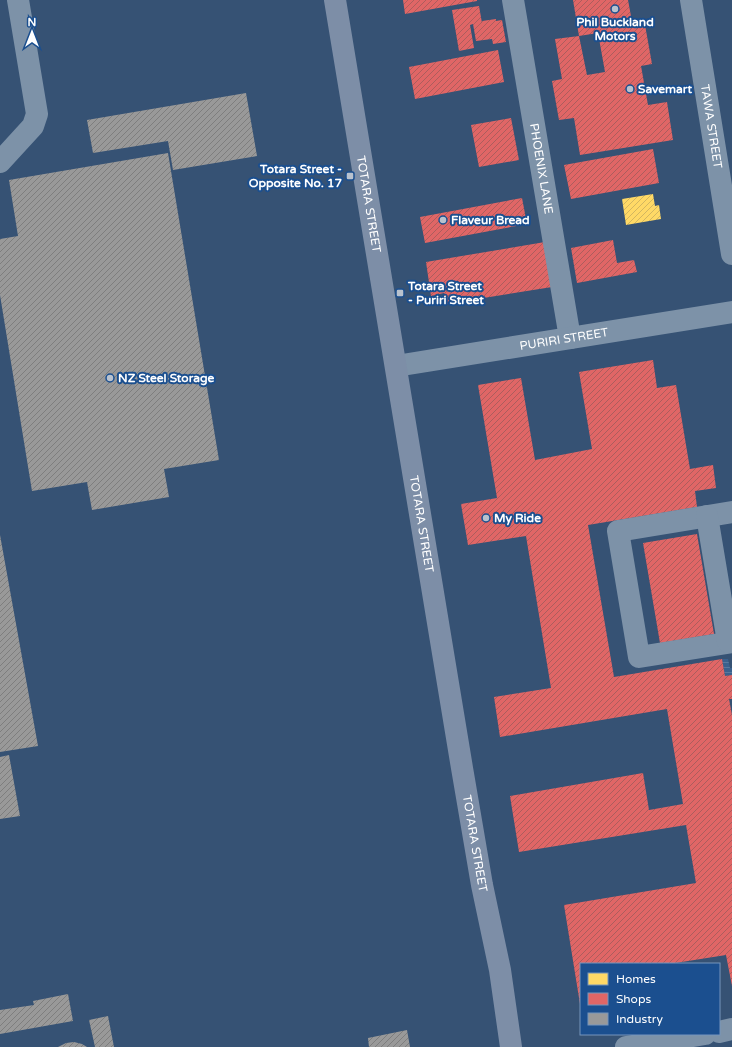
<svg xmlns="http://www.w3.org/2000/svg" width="732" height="1047" viewBox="0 0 732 1047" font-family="'Varela Round',sans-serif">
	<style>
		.water { fill: url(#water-rules) }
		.homes { fill: url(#homes-hatch) }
		.shops { fill: url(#shops-hatch); fill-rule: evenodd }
		.industry { fill: url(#industry-hatch) }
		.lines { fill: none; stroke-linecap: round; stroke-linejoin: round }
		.minor { stroke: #7d92a8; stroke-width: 22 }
		.major { stroke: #7d8ea7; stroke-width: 22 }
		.poi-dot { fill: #b9c2ce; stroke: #1b4f8f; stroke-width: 1.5 }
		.labels { text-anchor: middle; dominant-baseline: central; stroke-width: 4; stroke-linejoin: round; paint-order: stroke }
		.poi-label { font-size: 12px; font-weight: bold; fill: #fff; stroke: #1b4f8f; text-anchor: start }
		.street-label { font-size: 12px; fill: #fff; stroke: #1b4f8f }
	</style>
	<defs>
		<pattern id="water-rules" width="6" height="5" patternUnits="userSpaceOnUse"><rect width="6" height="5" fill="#3b618d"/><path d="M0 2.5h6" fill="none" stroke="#58799e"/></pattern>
		<pattern id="homes-hatch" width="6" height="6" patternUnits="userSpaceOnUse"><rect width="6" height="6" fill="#ffd966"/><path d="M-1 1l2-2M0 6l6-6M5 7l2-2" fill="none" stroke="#d2b660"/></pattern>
		<pattern id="shops-hatch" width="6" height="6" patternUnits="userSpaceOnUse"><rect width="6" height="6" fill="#e06666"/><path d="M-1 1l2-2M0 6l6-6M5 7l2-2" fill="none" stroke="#ac5d5d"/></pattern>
		<pattern id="industry-hatch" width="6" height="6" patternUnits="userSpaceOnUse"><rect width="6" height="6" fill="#999"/><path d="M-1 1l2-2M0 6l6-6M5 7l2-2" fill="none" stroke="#7e7e7e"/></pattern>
	</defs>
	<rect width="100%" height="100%" fill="#365274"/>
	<path class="water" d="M722 659H728L730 668H732V675L725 676Z"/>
	<path class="homes" d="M653 194 655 206 659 205 661 219 626 225 622 199Z"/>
	<path class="shops" d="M403 0H477V1L405 14Z
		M573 0H628L633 27 645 25 652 64 641 66 648 105 667 102 673 140 580 155 574 118 559 120 552 81 562 79 555 39 579 36ZM598 33 605 72 587 75 579 36Z
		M479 6 482 23V21L496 19V21L502 20 506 42 493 44 492 39 476 41 473 24 470 25 474 48 459 51 452 10Z
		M498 50 504 82 415 99 409 67Z
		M511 118 519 160 479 167 471 125Z
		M653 149 659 183 571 199 564 165Z
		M522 198 527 224 425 243 420 217Z
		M613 240 617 263 634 260 637 272 577 283 571 248Z
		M545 242 552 287 446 304 444 293 431 296 426 262Z
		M653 360 657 388 676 385 690 469 713 465 716 488 695 491 697 507 588 525 614 677 722 659 725 676 732 675V699H729L732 715V986L726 955 669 964H581L580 1004 564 905 696 883 686 825 519 852 510 796 643 773 649 810 683 804 667 709 500 737 494 697 551 688 526 536 468 545 461 504 497 498 478 385 521 378 535 460 592 449 579 372Z
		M697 534 714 634 660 643 643 543Z"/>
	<path class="industry" d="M246 93 257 156 173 170 168 141 93 153 87 120Z
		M168 153 219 460 164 469 169 497 92 510 87 482 32 491 0 295V239L18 236 9 180Z
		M0 535 38 746 0 752Z
		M9 755 20 816 0 819V757Z
		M68 994 73 1021 0 1034V1010L34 1005 33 1001Z
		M108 1016 114 1047H95L89 1020Z
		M407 1030 410 1047H369L368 1038Z
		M74 1042 82 1044 87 1047H58L66 1043Z"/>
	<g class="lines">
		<g class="minor">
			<path id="s1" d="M513 0 570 338"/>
			<path id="s2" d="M691 0 732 254"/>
			<path d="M0 162 33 126 37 114 18 0"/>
			<path id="s3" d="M396 366 732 312"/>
			<path d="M732 512 618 531 639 657 732 642"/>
			<path d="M707 516 728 642"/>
			<path d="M719 1032 732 1029"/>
			<path d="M626 1047 705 1034"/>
		</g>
		<path class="major" id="s4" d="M335 0 462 768 482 885 500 970 511 1047"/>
	</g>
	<g class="poi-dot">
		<circle cx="615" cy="9" r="4"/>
		<circle cx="630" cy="89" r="4"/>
		<rect x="346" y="172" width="8" height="8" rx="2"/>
		<circle cx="443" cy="220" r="4"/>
		<rect x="396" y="289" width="8" height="8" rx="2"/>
		<circle cx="110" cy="378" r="4"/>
		<circle cx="486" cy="518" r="4"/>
	</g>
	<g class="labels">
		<g class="poi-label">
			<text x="615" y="22" text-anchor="middle">Phil Buckland<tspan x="615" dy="14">Motors</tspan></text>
			<text x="638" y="89">Savemart</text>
			<text x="342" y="169" text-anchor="end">Totara Street -<tspan x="342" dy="14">Opposite No. 17</tspan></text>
			<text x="451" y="220">Flaveur Bread</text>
			<text x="408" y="286">Totara Street<tspan x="408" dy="14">- Puriri Street</tspan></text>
			<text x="118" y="378">NZ Steel Storage</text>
			<text x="494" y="518">My Ride</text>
		</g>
		<g class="street-label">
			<text stroke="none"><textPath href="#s2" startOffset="128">TAWA STREET</textPath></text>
			<text stroke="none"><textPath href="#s1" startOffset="171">PHOENIX LANE</textPath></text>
			<text stroke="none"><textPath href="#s4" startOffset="207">TOTARA STREET</textPath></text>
			<text stroke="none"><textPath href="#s3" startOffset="170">PURIRI STREET</textPath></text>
			<text stroke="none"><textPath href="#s4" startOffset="531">TOTARA STREET</textPath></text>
			<text stroke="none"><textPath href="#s4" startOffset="855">TOTARA STREET</textPath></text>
		</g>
	</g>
	<rect x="580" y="963" width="140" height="72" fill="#1b4f8f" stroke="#7695bc"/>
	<rect x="588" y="973" width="20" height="12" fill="#ffd966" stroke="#7695bc"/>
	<text x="616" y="983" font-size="12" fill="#ffffff">Homes</text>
	<rect x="588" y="993" width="20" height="12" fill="#e06666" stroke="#7695bc"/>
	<text x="616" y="1003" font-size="12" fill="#ffffff">Shops</text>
	<rect x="588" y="1013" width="20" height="12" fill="#999999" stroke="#7695bc"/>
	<text x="616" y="1023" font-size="12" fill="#ffffff">Industry</text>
	<g transform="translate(32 32)" stroke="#1b4f8f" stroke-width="3" paint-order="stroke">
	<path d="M0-3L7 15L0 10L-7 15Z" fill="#ffffff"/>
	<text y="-6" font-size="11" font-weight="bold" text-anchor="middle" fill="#ffffff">N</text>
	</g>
</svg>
